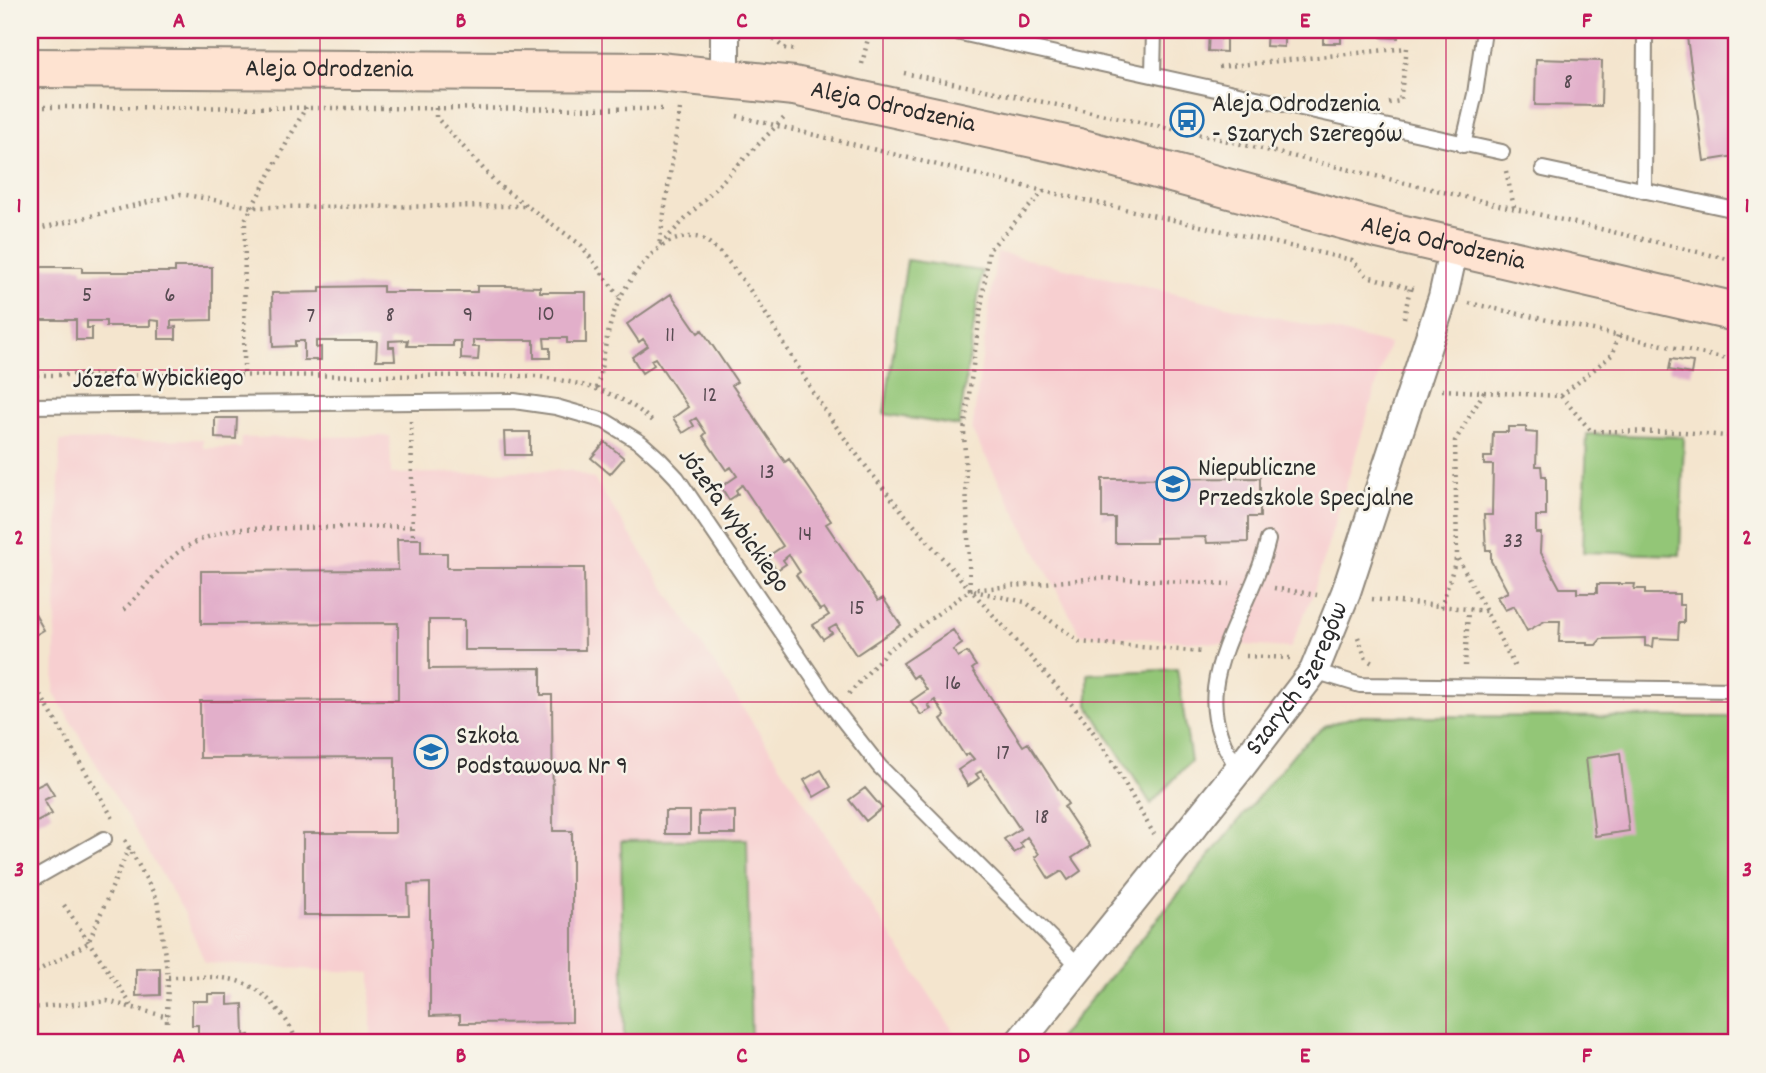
<svg xmlns="http://www.w3.org/2000/svg" width="1766" height="1073" viewBox="0 0 1766 1073" font-family="Dekko,sans-serif">
	<style>
		.built { fill: #f7cfd0 }
		.green { fill: #93c677; stroke: #5f7851; stroke-width: 2 }
		.building { fill: #e2afca }
		.lines { fill: none; stroke-linecap: round; stroke-linejoin: round }
		.lane-casing { stroke: #90887c; stroke-width: 18 }
		.street-casing { stroke: #90887c; stroke-width: 32 }
		.secondary-casing { stroke: #90887c; stroke-width: 42 }
		.path { stroke: #90887c; stroke-width: 4.5; stroke-dasharray: 2 5; stroke-linecap: butt }
		.lane { stroke: #fff; stroke-width: 14 }
		.street { stroke: #fff; stroke-width: 28 }
		.secondary { stroke: #fee3d1; stroke-width: 38 }
		.grid { fill: none; stroke: #c2185b; stroke-width: 2; stroke-opacity: 0.55 }
		.labels { text-anchor: middle; dominant-baseline: central; stroke-width: 5; stroke-linejoin: round; paint-order: stroke }
		.number-label { font-size: 23px; fill: #594c53 }
		.street-label { font-size: 26px; fill: #2b2b2b; stroke: #f7f3e8 }
		.poi-label { font-size: 26px; fill: #2b2b2b; stroke: #f7f3e8; text-anchor: start }
		.neatline { fill: none; stroke: #c2185b; stroke-width: 2.5 }
		.grid-label { font-size: 23px; text-anchor: middle; font-weight: bold; fill: #c2185b }
	</style>
	<rect width="100%" height="100%" fill="#f7f3e8"/>
	<filter id="ink" filterUnits="userSpaceOnUse"><feTurbulence type="fractalNoise" baseFrequency=".0143" numOctaves="2"/><feDisplacementMap in="SourceGraphic" scale="14" xChannelSelector="R" yChannelSelector="G"/><feConvolveMatrix kernelMatrix="1 2 1 2 8 2 1 2 1" color-interpolation-filters="sRGB"/></filter>
	<filter id="wash" filterUnits="userSpaceOnUse"><feTurbulence type="fractalNoise" baseFrequency=".00686" numOctaves="4" result="noise"/><feDisplacementMap in="SourceGraphic" scale="28" xChannelSelector="R" yChannelSelector="G"/><feGaussianBlur stdDeviation="1.57" result="paint"/><feColorMatrix in="noise" values="0 0 0 0 0 0 0 0 0 0 0 0 0 0 0 0 0 1.4 0 .05"/><feComposite in="paint" operator="in"/></filter>
	<g filter="url(#wash)">
		<rect width="100%" height="100%" fill="#f4e5ce"/>
		<path class="built" d="M997 252 1389 344 1313 594 1290 648 1080 634 972 431Z
			M390 436 391 474 569 470 594 479 961 1043H371V973L205 963 184 912 54 693 60 441 203 439V448H241L242 438Z"/>
		<path class="green" d="M907 260 982 271 959 426 884 414Z
			M1587 434 1684 437 1680 555 1583 552Z
			M1177 669 1191 761 1151 804 1088 705V674Z
			M1356 716 1735 717 1736 1043H1055L1296 751 1325 726Z
			M747 839 751 1043H624L621 841Z
			M438 1038H534V1043H438Z"/>
		<g id="blocks">
			<path class="building" d="M1209 30H1221V39L1226 38V52L1208 51Z
				M1267 30H1279L1278 34H1284V47L1266 46Z
				M1323 30H1341V43H1323Z
				M1381 30H1398V38L1381 37Z
				M1686 30H1736V156L1704 161Z
				M1536 59 1602 61 1601 106 1535 105Z
				M1180 114 1197 117 1195 126 1178 123Z
				M30 267H82V272H175V267H212V320L171 321V328L176 327V339H159V321L150 320V326H106V321H87V328H92V340H76V320H30Z
				M383 286V292H477V286H506L540 287V292H586V343H567V338H544L545 348H550V358H534V340H473V347H479L478 360 461 359V341H453V346H407L408 340 389 341V347H394L395 360H376L377 341H316V348L321 347V360H304V341H295V346L273 347 272 293 320 292V287Z
				M671 294 698 333 702 330 737 382 732 385 785 462 789 459 811 491 831 521 826 524 878 601 883 598 901 625 856 655 836 625 829 629 832 633 823 639 813 625 829 615 824 608 820 610 796 575 800 572 789 555 783 560 786 564 777 570 767 557 783 546 742 485 736 490 738 494 729 500 721 487 737 476 731 467 726 470 703 436 706 433 696 418 691 421 694 426 683 433 673 418 688 407 655 358 651 360 654 365 642 373 632 357 648 346 643 339 639 342 627 324Z
				M1671 359 1693 362 1691 374 1669 370Z
				M215 418H237L236 439 215 438Z
				M1508 427H1526V432L1537 433 1536 466H1541L1542 476H1546V516H1536V533H1541L1540 551 1560 588H1577V593H1597V584H1635L1634 589H1645V594H1679V605H1684V623H1679L1678 639 1654 638 1653 647 1645 646V638L1601 639 1596 645H1587V642H1559L1560 621H1545L1527 631 1514 606 1505 610 1497 597 1508 592 1491 561V550H1486L1484 515H1492L1493 465H1484V457H1492L1493 432H1508Z
				M504 432H530V455H505Z
				M605 442 624 458 610 474 591 458Z
				M1260 478V517H1248V542L1207 543 1206 537 1156 538V543H1115V518H1102V479Z
				M397 539H421V553H447V568H584L585 650H464V620H429V669L541 668V695H552L553 831H572V1022L460 1023V1015L430 1016V883L408 884 409 915H303V833H395V757L200 758V701L398 700V623L201 624V571L398 570Z
				M32 609 44 630 30 638V611Z
				M953 630 962 644 953 650 958 657 967 652 976 666 972 669 1023 746 1028 743 1068 804 1064 807 1090 846 1072 858 1081 871 1068 880 1062 871 1049 879 1035 857 1039 854 1027 837 1020 843 1023 847 1014 853 1004 839 1020 829 981 771 976 774 979 778 968 786 958 770 974 759 969 753 965 756 941 719 945 716 935 700 928 705 931 709 921 715 911 701 927 690 917 675 913 678 903 663Z
				M1620 753 1629 831 1595 836 1586 758Z
				M821 770 831 787 814 797 804 780Z
				M46 782 54 795 44 800 52 814 31 825 30 785 32 789Z
				M865 788 882 808 866 821 849 800Z
				M665 811H690V834H665Z
				M735 811V834H699V812Z
				M160 968V995L136 996V969Z
				M208 994H228V1005L243 1004 244 1036 249 1035V1043H198V1025H192V1001H208Z"/>
		</g>
	</g>
	<g filter="url(#ink)">
		<use href="#blocks" fill-opacity="0" stroke="#90887c" stroke-width="2"/>
		<g class="lines">
			<defs>
				<path id="lane" d="M947 30 1502 152
					M1153 74 1154 30
					M1463 145 1475 94 1484 30
					M1543 169 1736 210
					M1644 191 1645 30
					M30 406 514 401 556 407 605 421 641 443 660 460 677 478 833 707 880 767 1080 967
					M1314 671 1360 685 1736 690
					M1239 769C1177 688 1249 621 1268 540
					M30 881 104 839
					M162 1040V1043"/>
				<g id="street">
					<path d="M725 76V30"/>
					<path id="s1" d="M1019 1043 1239 769 1314 671 1346 592 1443 297 1454 247"/>
				</g>
				<g id="secondary">
					<path id="s2" d="M30 68 659 72 794 86 1079 148 1378 229 1736 312"/>
				</g>
			</defs>
			<use href="#lane" class="lane-casing"/>
			<use href="#street" class="street-casing"/>
			<use href="#secondary" class="secondary-casing"/>
			<path class="path" d="M763 30 784 48 796 50
				M1075 35 1082 30
				M862 64 870 30
				M1219 67 1407 48 1400 101 1389 103
				M904 73 1211 137 1736 261
				M30 107 662 109
				M436 108V117L498 185 581 245 619 296
				M680 109 659 246 784 118
				M737 116 1044 191 1352 260 1367 276 1417 290
				M1506 171 1514 207
				M30 231 181 194 252 207 527 206
				M1469 303 1736 361
				M1404 318 1410 288
				M244 373 245 220 306 107
				M30 375 535 376C580 383 620 390 654 423
				M597 388C609 333 608 302 648 258 660 245 676 236 695 237 730 239 798 371 820 403 895 515 992 609 1078 712 1107 747 1130 795 1154 834
				M1442 390 1561 396 1613 354 1618 335
				M1484 392 1455 441 1457 556 1515 667
				M1561 396 1591 431 1684 432 1736 437 1731 403 1734 360
				M411 421 413 539
				M1274 588 1317 595
				M970 589 964 431 989 250 1044 191
				M974 591 1025 602 1080 642 1203 652
				M1372 599 1486 611
				M1441 608 1457 556
				M124 610C168 564 168 545 236 529L413 526
				M1358 637 1366 659 1374 664
				M1246 656 1290 658
				M1465 666 1468 611
				M30 686 41 696 114 820
				M849 694 888 650 970 590 1098 578 1230 584
				M30 702 41 696
				M125 840 157 899 168 977 167 1022
				M64 905 132 1006
				M30 975 88 943 129 848
				M168 977C214 977 247 971 278 1010 286 1019 294 1031 296 1043
				M30 1008 107 1001 168 1017
				M30 1033 39 1043"/>
			<use href="#lane" class="lane"/>
			<use href="#street" class="street"/>
			<use href="#secondary" class="secondary"/>
		</g>
	</g>
	<path class="grid" d="M320 30V1043M602 30V1043M883 30V1043M1164 30V1043M1446 30V1043M30 370H1736M30 702H1736"/>
	<defs>
		<symbol id="bus-ring" viewBox="-11 -11 22 22"><circle r="9.5" fill="#f7f3e8" stroke="#1f6fb2" stroke-width="1.5"/><path d="M-5-6H5V4H4V6H2V4H-2V6H-4V4H-5ZM-3.5-4V0h7V-4ZM-3.5 1.2v1.5H-2V1.2ZM2 1.2v1.5H3.5V1.2Z" fill="#1f6fb2"/></symbol>
		<symbol id="school-ring" viewBox="-11 -11 22 22"><circle r="9.5" fill="#f7f3e8" stroke="#1f6fb2" stroke-width="1.5"/><path d="M0-5L7-2L0 1L-7-2ZM-4 1L0 2.5L4 1V4Q0 6-4 4Z" fill="#1f6fb2"/></symbol>
	</defs>
	<g fill-rule="evenodd">
		<use href="#bus-ring" x="1168" y="101" width="38" height="38"/>
		<use href="#school-ring" x="1154" y="465" width="38" height="38"/>
		<use href="#school-ring" x="412" y="733" width="38" height="38"/>
	</g>
	<g class="labels">
		<g class="number-label">
			<text x="1568" y="83">8</text>
			<text x="87" y="296">5</text>
			<text x="170" y="296">6</text>
			<text x="546" y="315">10</text>
			<text x="390" y="316">8</text>
			<text x="468" y="316">9</text>
			<text x="311" y="317">7</text>
			<text x="670" y="336">11</text>
			<text x="710" y="396">12</text>
			<text x="767" y="473">13</text>
			<text x="805" y="535">14</text>
			<text x="1513" y="542">33</text>
			<text x="857" y="609">15</text>
			<text x="953" y="684">16</text>
			<text x="1003" y="754">17</text>
			<text x="1042" y="818">18</text>
		</g>
		<g class="street-label">
			<text stroke="none"><textPath href="#s2" startOffset="299">Aleja Odrodzenia</textPath></text>
			<text stroke="none"><textPath href="#s2" startOffset="866">Aleja Odrodzenia</textPath></text>
			<text stroke="none"><textPath href="#s2" startOffset="1433">Aleja Odrodzenia</textPath></text>
			<text transform="translate(158 380) rotate(-1)">Józefa Wybickiego</text>
			<text transform="translate(733 521) rotate(54)">Józefa Wybickiego</text>
			<text stroke="none"><textPath href="#s1" startOffset="460">Szarych Szeregów</textPath></text>
		</g>
		<g class="poi-label">
			<text x="1212" y="105">Aleja Odrodzenia<tspan x="1212" dy="30">- Szarych Szeregów</tspan></text>
			<text x="1198" y="469">Niepubliczne<tspan x="1198" dy="30">Przedszkole Specjalne</tspan></text>
			<text x="456" y="737">Szkoła<tspan x="456" dy="30">Podstawowa Nr 9</tspan></text>
		</g>
	</g>
	<rect width="1766" height="1073" fill="none" stroke="#f7f3e8" stroke-width="77"/>
	<rect x="38" y="38" width="1690" height="996" class="neatline"/>
	<g class="grid-label">
		<text x="179" y="27">A</text>
		<text x="461" y="27">B</text>
		<text x="742" y="27">C</text>
		<text x="1024" y="27">D</text>
		<text x="1305" y="27">E</text>
		<text x="1587" y="27">F</text>
		<text x="19" y="212">1</text>
		<text x="1747" y="212">1</text>
		<text x="19" y="544">2</text>
		<text x="1747" y="544">2</text>
		<text x="19" y="876">3</text>
		<text x="1747" y="876">3</text>
		<text x="179" y="1062">A</text>
		<text x="461" y="1062">B</text>
		<text x="742" y="1062">C</text>
		<text x="1024" y="1062">D</text>
		<text x="1305" y="1062">E</text>
		<text x="1587" y="1062">F</text>
	</g>
</svg>
